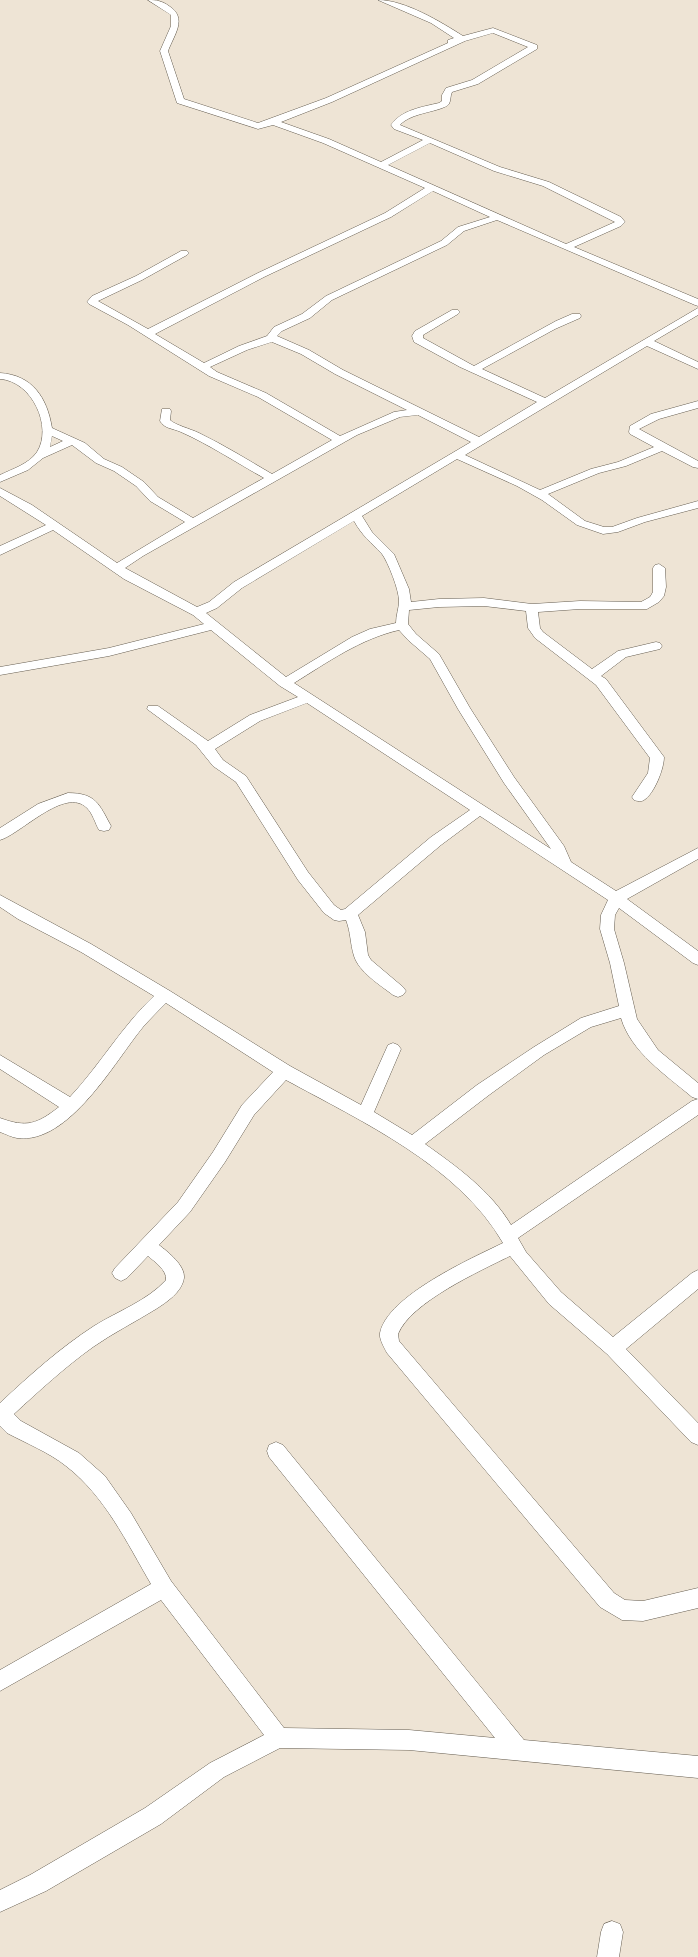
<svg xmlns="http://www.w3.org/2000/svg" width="698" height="1957" viewBox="0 0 698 1957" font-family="Helvetica,sans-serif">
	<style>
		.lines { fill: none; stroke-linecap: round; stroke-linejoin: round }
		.minor-casing { stroke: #665e51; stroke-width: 1 }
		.minor { fill: #fff; fill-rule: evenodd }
	</style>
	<rect width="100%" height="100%" fill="#eee4d5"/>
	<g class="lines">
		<defs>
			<path id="minor" d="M148 0C157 0 162 1 169 6 188 18 174 35 168 51L184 99 258 123 326 98 448 43V40L454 38 431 23 378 0C405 0 441 22 463 36L493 28 537 45V49L478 84 452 92C450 96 451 100 449 104 442 112 411 112 400 125L500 167 549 182 621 217 625 222 621 226 574 247 698 299V306L695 305 497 220 464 231 447 245 332 300 310 318 282 331 277 336 309 350 343 370 479 437 537 402 460 367 414 342 412 336 415 331 452 310H458L460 312 458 314 423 335V338L474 366 556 321 572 314H580L581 316 580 318 555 329 482 369 545 398 698 308V315L654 341 698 362V369L647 346 465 455 540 490 591 469 618 462 654 447 630 434 629 432 630 426 651 414 698 401V408L659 419 639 429 698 461V468L693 467 662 451 626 466 599 473 548 494 585 521 604 527H612L637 518 698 501V508L645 522 618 532 603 534 577 525 542 500 517 486 457 459 362 516 372 532 394 554 409 589 411 602 439 599 484 598 532 604 580 601 641 602 650 597 653 592V568L655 565 659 564 665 568 666 587 664 596 659 602 647 609H580L538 612 540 628 543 632 592 669 618 651 656 642 660 643 662 646 660 649 626 657 601 676 606 679 664 757C664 769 654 794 644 800 641 802 637 801 634 800L632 797 648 773 650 758 596 685 535 638 528 628 526 611 484 606 439 607 409 610 408 624 416 634 439 654 470 708 514 777 564 846 571 862 616 891 698 848V859L627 899 698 951V965L693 963 619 908 615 915 614 929 624 963 637 1019 658 1050 698 1083V1099L692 1097C666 1075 631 1052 621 1018L591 1027 544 1055 489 1095 425 1144C456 1166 491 1191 511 1225L692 1101 698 1099V1115L518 1238 526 1252 561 1292 613 1337 692 1273 698 1270V1289L626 1349 698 1423V1445L691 1442 607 1354 549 1304 510 1256C480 1271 411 1302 398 1334L399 1341 614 1593 625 1600 643 1601 698 1588V1608L643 1621 622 1620 600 1607 387 1353C384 1347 379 1339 380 1333 387 1296 472 1258 503 1243 459 1166 361 1121 286 1080L254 1115 225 1162 190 1212 159 1245C168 1252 185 1265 184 1278 182 1292 167 1302 156 1309 135 1322 113 1333 93 1347 65 1367 39 1391 14 1414L21 1421 79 1453 105 1476 131 1513 171 1581 284 1728 409 1730 495 1738 269 1457 267 1451 269 1445 276 1442 283 1445 524 1740 698 1756V1778L409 1750 280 1748 224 1777 161 1824 46 1891 0 1912V1890L30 1875 145 1808 210 1763 264 1735 161 1600 0 1691V1670L151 1584C127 1543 105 1496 66 1466 50 1453 26 1443 7 1433L0 1426V1403C30 1375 60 1348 94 1326 118 1311 147 1301 166 1280 167 1270 155 1262 148 1256L127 1278 121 1281 115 1278 112 1273 115 1268 178 1202 213 1152 242 1105 273 1072 166 1003C158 1011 150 1019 143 1027 115 1061 69 1145 17 1138 11 1137 6 1134 0 1132V1118C27 1128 37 1124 59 1107L0 1069V1055L70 1097C100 1065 122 1026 154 996L81 952 18 919 0 907V895L91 944 170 991 290 1066 361 1105 388 1045 393 1043 398 1045 401 1049 374 1112 412 1135 477 1085 534 1047 581 1018 619 1006 610 963 600 929 601 915 608 900 480 816 441 845 358 915 365 932 368 955 371 960 403 987 406 991 403 995 398 997 393 995C380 985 359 972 354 956 350 943 351 933 346 920L339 921 334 920 324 913 298 880 236 782 213 766 196 745 147 709 148 706H158L208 741 250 715 298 697 280 686 211 630 109 656 0 675V667L109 648 204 624 193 615 124 579 53 530 0 555V546L46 525 0 496V488L32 505 117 563 185 522 150 501 136 486 114 471 96 463 72 445 43 458 28 470 0 482V475C12 469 29 464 37 452 53 427 32 381 0 379V373C32 375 47 397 52 428L85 443 104 459 122 467 144 482 158 497 193 518 264 478C237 463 210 445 181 432 172 428 165 429 160 421L162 409H170L171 411 170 420C175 425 191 429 199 433 224 445 248 460 272 474L332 440 258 397 209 376 128 325 89 304 87 302 92 296 136 276 181 251H187L189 253 187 255 142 280 98 301 148 329 258 273 385 213 425 188 323 143 273 125 258 129 177 103 160 51 171 26V15ZM493 33 528 47 472 80 446 88 442 95V101L439 103C422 107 401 110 391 125L394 129 423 140 381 162 329 139 281 122 332 102 465 41ZM430 143 494 171 543 186 615 222 566 244 388 165ZM433 191 490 217 458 227 441 241 326 296 302 314 274 327 267 336 239 346 204 363 155 334 264 277 391 217ZM272 342 301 354 335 374 407 410 394 412 340 436 266 393 217 372 210 367 247 350ZM418 415 471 442 234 582 209 602 197 607 125 568 143 556 357 435 400 417ZM52 436 63 441 50 447ZM354 521C363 537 370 541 382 554 388 562 399 590 399 601 399 608 396 615 396 623L370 629 352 637 286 677 206 613 217 608 242 588ZM399 630 408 640 430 659 458 709 504 783 551 849 294 683C328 662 360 639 399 630ZM307 703 470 810 431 837 345 909 341 910 334 905 308 872 246 776 223 760 215 749 260 721Z
				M68 793C96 793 99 804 111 826L109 830 104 831 99 830C95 823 93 814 87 808 65 786 21 834 0 840V828L38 804Z
				M612 1921 620 1924 623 1932 619 1957H597L601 1932 604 1924Z"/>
		</defs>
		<use href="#minor" class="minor-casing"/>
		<use href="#minor" class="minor"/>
	</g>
</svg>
